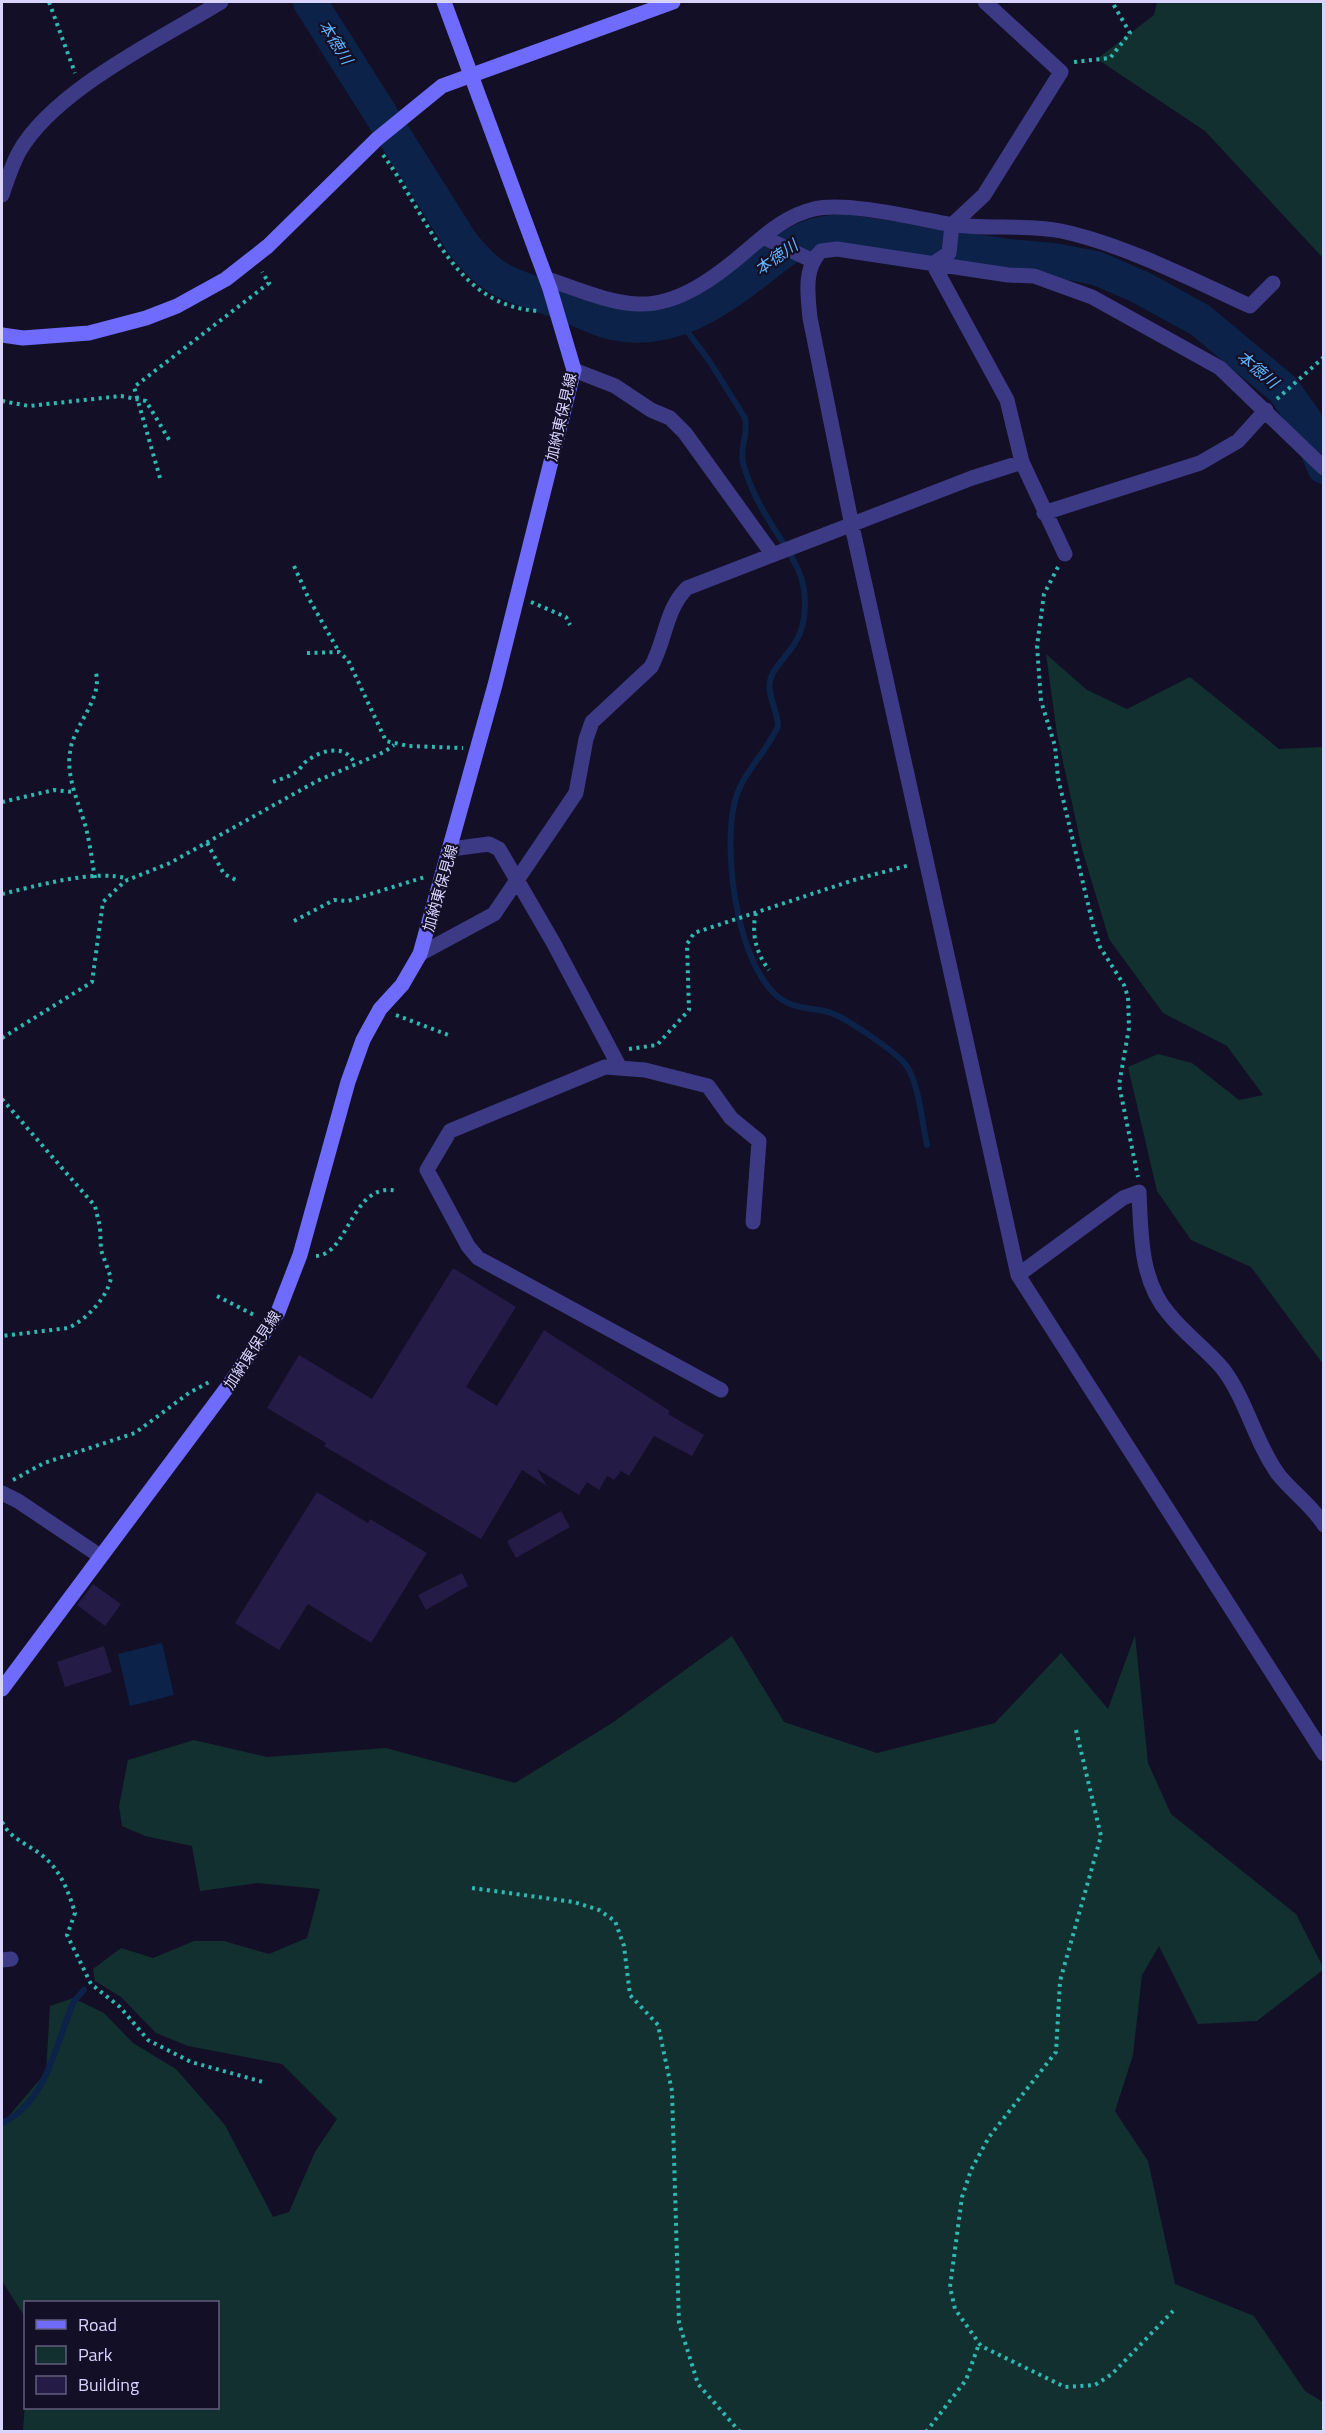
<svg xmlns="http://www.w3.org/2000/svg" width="1325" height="2433" viewBox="0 0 1325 2433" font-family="'Titillium Web','Noto Sans JP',sans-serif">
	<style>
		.green { fill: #12302f }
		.water { fill: #0c2248 }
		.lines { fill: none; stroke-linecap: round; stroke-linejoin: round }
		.stream { stroke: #0c2248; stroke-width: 6 }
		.river { stroke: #0c2248; stroke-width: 34 }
		.building { fill: #241b47 }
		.path { stroke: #2fb8b0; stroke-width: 4; stroke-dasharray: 3 4.5; stroke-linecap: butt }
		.street { stroke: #3d3a85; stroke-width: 15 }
		.secondary { stroke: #6f6bff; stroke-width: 15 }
		.labels { text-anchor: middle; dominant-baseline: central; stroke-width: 4.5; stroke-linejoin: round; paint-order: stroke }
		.street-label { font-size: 15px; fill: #d9d4ff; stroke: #130f26 }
		.water-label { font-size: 16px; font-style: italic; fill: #62b6ff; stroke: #130f26 }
	</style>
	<rect width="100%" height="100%" fill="#130f26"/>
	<path class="green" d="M1157 2H1323V258L1205 131 1097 59 1154 15Z
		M1046 654 1087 690 1127 709 1190 677 1279 749 1323 747V1364L1251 1267 1191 1240 1157 1191 1128 1067 1158 1054 1192 1063 1239 1100 1263 1095 1227 1046 1163 1013 1109 939 1082 849 1057 734Z
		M1135 1635 1148 1763 1171 1814 1296 1914 1324 1969 1257 2021 1198 2024 1159 1946 1142 1975 1133 2055 1115 2111 1148 2161 1175 2284 1254 2316 1305 2391 1323 2402V2431H23L25 2401 26 2408H218V2302H26L25 2317 2 2281V2124L46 2072 50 2006 73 1998 104 2013 133 2043 176 2069 225 2125 273 2217 289 2212 315 2152 337 2119 282 2064 188 2046 156 2033 121 1997 95 1981 93 1969 121 1948 153 1958 194 1941H224L269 1954 307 1938 320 1889 257 1883 200 1891 192 1846 145 1836 122 1826 119 1806 128 1760 194 1740 267 1757 386 1748 515 1783 612 1723 732 1636 784 1722 877 1753 995 1723 1061 1653 1108 1709Z"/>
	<path class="water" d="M162 1643 174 1695 130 1706 118 1654Z"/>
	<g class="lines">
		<path class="stream" d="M678 319 710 362 745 418C749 434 739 447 743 463 748 481 757 501 767 517 783 545 806 569 805 604 805 617 802 632 795 643 788 655 773 667 770 681 767 696 778 711 778 726 767 752 742 773 735 801 722 849 737 973 784 1001 797 1009 813 1008 828 1012 844 1016 896 1052 906 1065 919 1083 922 1123 927 1145
			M2 2123C47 2103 56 2042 74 2001L84 1990"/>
		<path class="river" d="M310 2 462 243C496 287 514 284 561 303 578 309 595 319 612 323 672 336 719 301 764 266 793 243 807 232 845 231L1009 256 1053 260 1096 268 1140 287 1200 320 1283 389 1305 420 1324 467"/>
	</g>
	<path class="building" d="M453 1268 516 1307 466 1387 497 1406 544 1330 670 1411 668 1414 704 1435 692 1456 654 1436 629 1476 621 1471 614 1480 607 1476 599 1490 587 1482 579 1495 537 1469 547 1486 522 1470 481 1539 324 1446 326 1443 267 1408 299 1355 372 1399Z
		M317 1492 368 1523 370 1519 427 1553 371 1643 308 1604 279 1650 235 1623Z
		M561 1511 570 1527 516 1558 507 1541Z
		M462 1573 468 1586 426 1610 418 1595Z
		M93 1584 121 1604 105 1626 77 1605Z
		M104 1646 112 1672 65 1687 57 1662Z"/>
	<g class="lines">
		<path class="path" d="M49 2 75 73
			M1074 62 1110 58 1130 33 1112 2
			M383 155C427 213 453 308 540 311
			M1277 399 1324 357
			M2 401 29 406 121 396 146 401 171 443
			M160 478 134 387 269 283 262 272
			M294 566 308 597 339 652
			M1058 567 1044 594 1037 646 1041 701 1055 746 1058 778 1093 925 1100 947 1124 985 1128 997 1129 1028 1119 1085 1138 1177
			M531 602 566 617 570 625
			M307 653 339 652 348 660 386 741 408 746 463 748
			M273 782C280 779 288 777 295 773 300 770 303 763 308 760 324 749 347 744 355 765
			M2 802 54 790 74 792
			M207 843 224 874 236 880
			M95 878C92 861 90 844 86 828 79 803 66 778 70 752 73 725 105 697 95 670
			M2 894C32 887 98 868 128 879
			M756 913C751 933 756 953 769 970
			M294 921 334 900 348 901 425 877
			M396 1015 451 1036
			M2 1038 92 982 103 902 125 881 170 863 317 781 384 752 394 745
			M629 1049 657 1045 689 1010 687 944 694 933 857 879 910 865
			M2 1099 95 1206 100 1227 101 1250 111 1278C107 1298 86 1320 68 1328L2 1336
			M316 1256C350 1254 351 1180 398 1191
			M217 1296 256 1316
			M13 1480 44 1463 135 1433 189 1393 211 1381
			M1076 1730 1101 1836 1060 1981 1056 2052 989 2137 971 2170 962 2197 950 2287 955 2309 981 2346 1065 2387 1095 2385 1112 2374 1173 2311
			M2 1822C11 1840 29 1844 44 1857 61 1871 69 1893 75 1913L67 1935 91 1984 120 2007 148 2040 191 2062 263 2082
			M472 1888 574 1902 599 1910 615 1921 624 1946 630 1995 658 2025 672 2091 679 2323 698 2384 740 2432
			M926 2432 966 2380 979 2344"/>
		<path class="street" d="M2 195C7 180 12 165 19 152 54 90 160 39 221 2
			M763 237 811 260
			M933 264 949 253 952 225 984 195 1061 72 985 2
			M933 264 1007 400 1022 462 1065 554
			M547 279C575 288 608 303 638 304 678 306 717 276 745 252 766 234 787 215 814 209 845 201 915 218 948 224 985 230 1025 224 1061 231 1123 244 1193 280 1250 306L1273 283
			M574 370 615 386 651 410 670 418 685 433 773 555
			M1324 468 1220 368 1092 297 1034 276 1008 275 837 249 821 251C803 269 808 295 810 318L852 526 1018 1275 1324 1754
			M1044 513 1200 463 1238 441 1266 410
			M451 849 489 844 499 849 553 942 619 1066
			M420 954 494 914 576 793 586 739 592 722 651 667C666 640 665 610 687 588L972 478 1022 462
			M1018 1275 1123 1198 1139 1192C1141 1234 1140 1281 1169 1314 1185 1334 1206 1349 1223 1369 1247 1401 1255 1442 1278 1474 1292 1492 1312 1505 1324 1525
			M721 1390 478 1258 468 1246 427 1170 450 1131 605 1067 645 1070 708 1086 731 1118 759 1141 753 1222
			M2 1493 18 1501 100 1556
			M2 1960 11 1959"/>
		<path class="secondary" d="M2 335 23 338 89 333 146 318 177 306 226 279 268 246 377 139 442 86 673 2
			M2 1689 229 1385 278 1312 300 1255 348 1082 363 1040 380 1009 402 985 420 954 495 685 574 370 550 289 444 2"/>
	</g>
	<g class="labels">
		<g class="street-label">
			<text transform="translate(561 417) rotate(-77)">加納東保見線</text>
			<text transform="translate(440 888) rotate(-74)">加納東保見線</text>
			<text transform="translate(252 1350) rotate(-57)">加納東保見線</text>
		</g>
		<g class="water-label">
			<text transform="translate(336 42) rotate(58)">本徳川</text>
			<text transform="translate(776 257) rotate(-35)">本徳川</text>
			<text transform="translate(1258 369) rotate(40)">本徳川</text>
		</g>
	</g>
	<rect width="1325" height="2433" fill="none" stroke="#d9d4ff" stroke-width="6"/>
	<rect x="24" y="2301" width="195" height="108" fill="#130f26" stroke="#625e7d" stroke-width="1.5"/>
	<rect x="36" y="2320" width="30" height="9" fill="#6f6bff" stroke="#625e7d" stroke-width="1.5"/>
	<text x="78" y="2331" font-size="18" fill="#d9d4ff">Road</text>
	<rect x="36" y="2346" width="30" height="18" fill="#12302f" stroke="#625e7d" stroke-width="1.5"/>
	<text x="78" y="2361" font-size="18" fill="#d9d4ff">Park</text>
	<rect x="36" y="2376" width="30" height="18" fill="#241b47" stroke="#625e7d" stroke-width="1.5"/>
	<text x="78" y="2391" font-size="18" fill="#d9d4ff">Building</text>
</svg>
